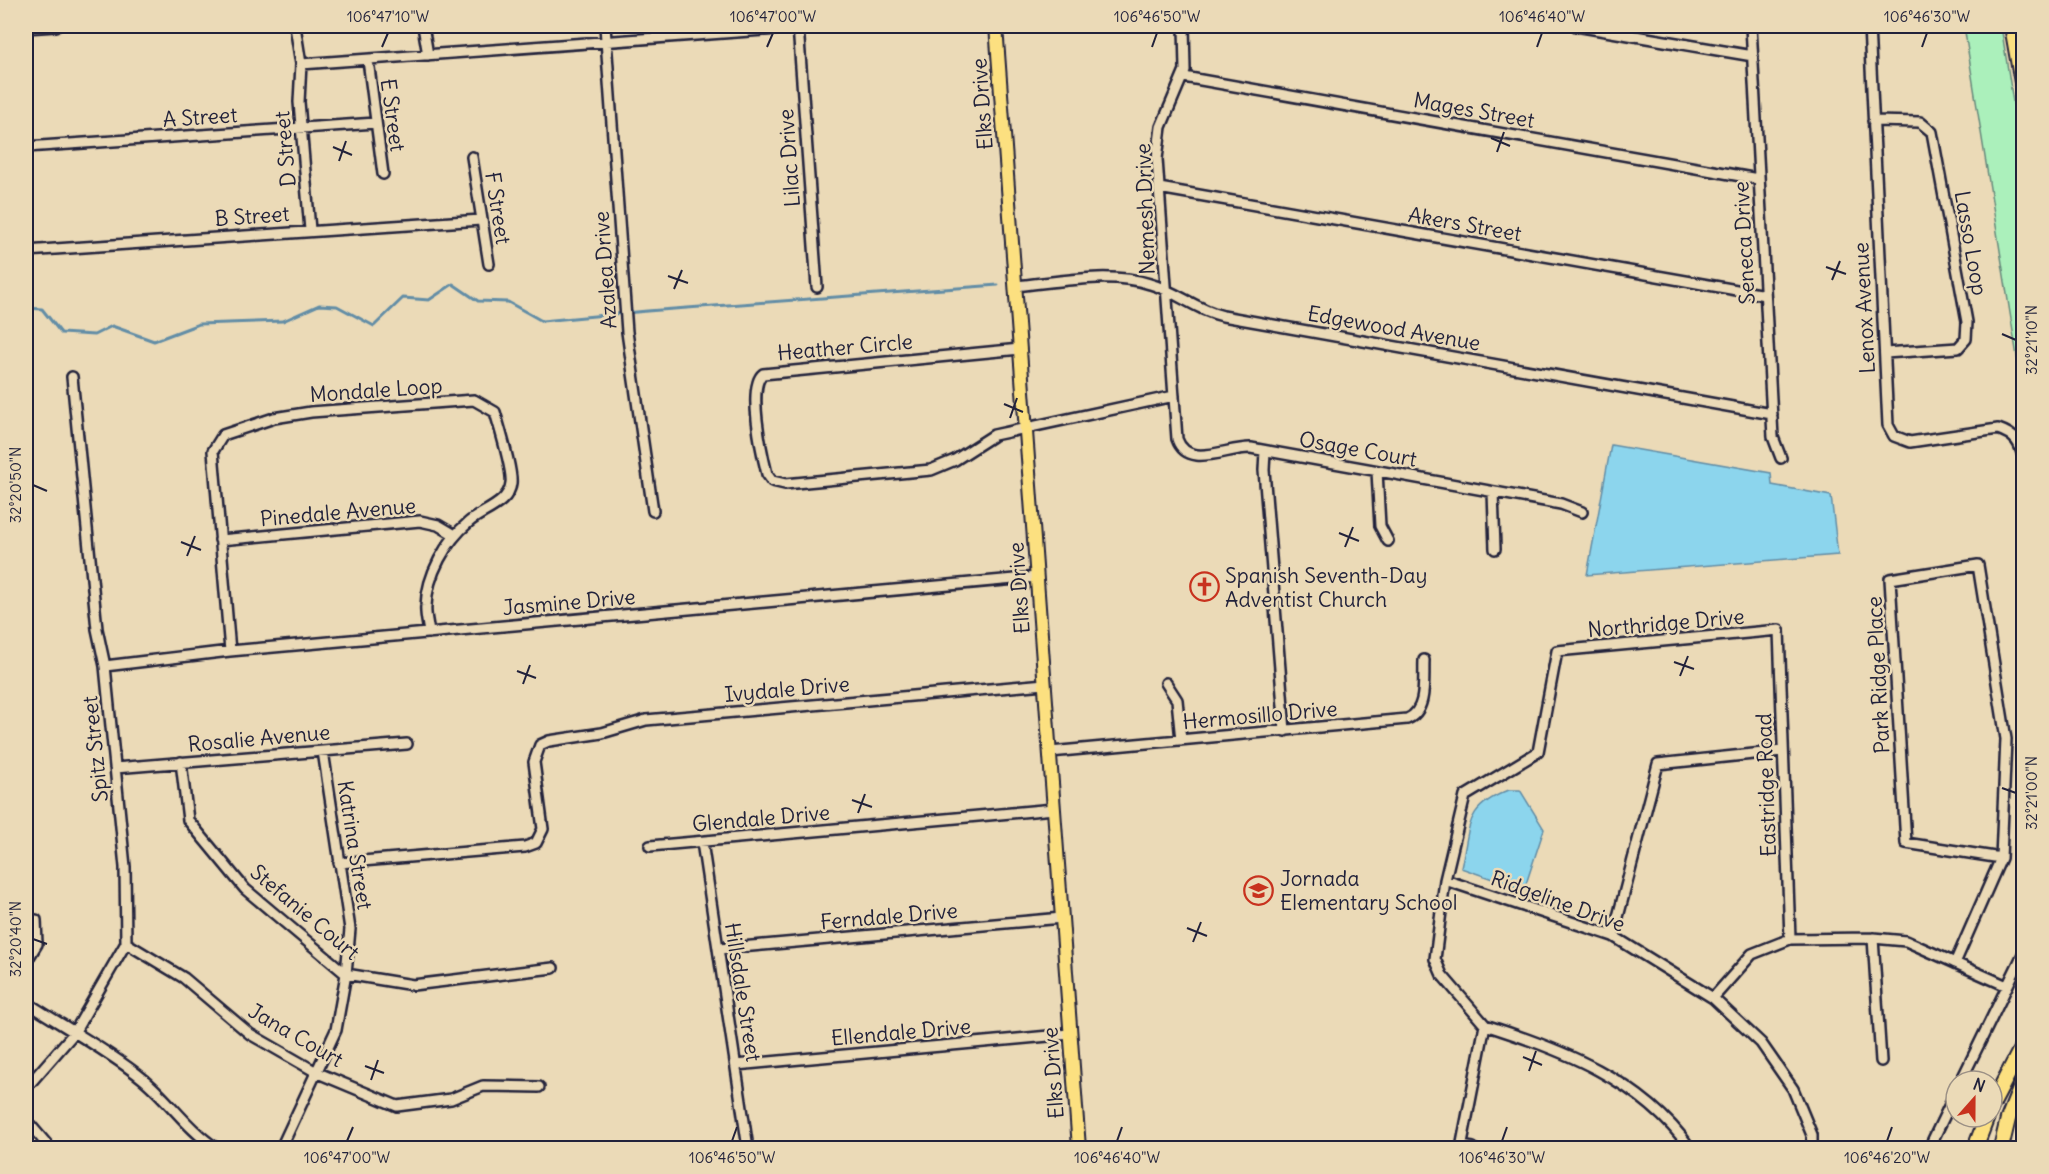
<svg xmlns="http://www.w3.org/2000/svg" width="2049" height="1174" viewBox="0 0 2049 1174" font-family="Delius,sans-serif">
	<style>
		.green { fill: #abf0bb; stroke: #66897b; stroke-width: 1.5 }
		.water { fill: #8cd5ed; stroke: #628da6; stroke-width: 1.5 }
		.lines { fill: none; stroke-linecap: round; stroke-linejoin: round }
		.stream { stroke: #628da6; stroke-width: 3 }
		.minor-casing { stroke: #22223b; stroke-width: 14 }
		.major-casing { stroke: #22223b; stroke-width: 16 }
		.highway-casing { stroke: #22223b; stroke-width: 18 }
		.minor { stroke: #ebdab7; stroke-width: 9 }
		.major { stroke: #fce080; stroke-width: 12 }
		.highway { stroke: #fce080; stroke-width: 14 }
		.ticks { fill: none; stroke: #22223b; stroke-width: 2 }
		.labels { text-anchor: middle; dominant-baseline: central; stroke-width: 5; stroke-linejoin: round; paint-order: stroke }
		.street-label { font-size: 21px; fill: #22223b; stroke: #ebdab7 }
		.poi-label { font-size: 21px; fill: #22223b; stroke: #ebdab7; text-anchor: start }
		.neatline { fill: none; stroke: #22223b; stroke-width: 2 }
		.ticks-label { font-size: 15px; text-anchor: middle; fill: #22223b }
	</style>
	<rect width="100%" height="100%" fill="#ebdab7"/>
	<filter id="ink" filterUnits="userSpaceOnUse"><feTurbulence type="fractalNoise" baseFrequency=".0167" numOctaves="2"/><feDisplacementMap in="SourceGraphic" scale="12" xChannelSelector="R" yChannelSelector="G"/><feConvolveMatrix kernelMatrix="1 2 1 2 8 2 1 2 1" color-interpolation-filters="sRGB"/></filter>
	<g filter="url(#ink)">
		<path class="green" d="M1964 26H2001L2023 165V394Z"/>
		<path class="water" d="M1611 445 1771 473 1772 485 1831 496 1838 555 1587 575Z
			M1509 790H1520L1544 829 1524 890 1461 868C1471 824 1464 808 1509 790Z"/>
		<g class="lines">
			<path class="stream" d="M26 308 42 309 61 333 94 335 112 326 154 341 199 324 283 321 319 305 337 306 374 326 403 298 429 300 453 284 478 301 508 302 542 321 647 311 998 285"/>
			<defs>
				<path id="minor" d="M295 26 301 64 299 102 310 230
					M423 26 428 55
					M605 26 627 332 653 511
					M798 26 817 287
					M1184 26 1185 70 1161 127 1157 159 1177 439C1188 470 1227 447 1251 448L1561 504 1582 512
					M1576 26 1753 56
					M1751 26 1773 437 1781 458
					M1869 26 1888 425 1894 436 1910 442 1998 429C2016 435 2020 443 2024 460
					M26 28 56 26
					M368 60 383 174
					M301 64 820 26
					M1184 77 1758 179
					M1873 121 1920 122 1932 132 1967 322 1966 339 1958 348 1885 353
					M26 147 376 123
					M472 157 489 264
					M1159 188 1765 295
					M26 251 481 220
					M1015 286C1058 282 1109 271 1150 284 1176 291 1196 310 1223 316L1772 414
					M1020 349 763 374C747 386 762 454 767 474L772 481 785 484 931 470 955 460 994 435 1174 396
					M1265 451 1264 470 1285 731
					M1377 471 1380 526 1388 541
					M1493 492 1495 549
					M220 540 420 521 438 525 455 535
					M230 651 213 451 223 435 274 418 311 412 474 400 495 412C499 426 513 471 511 483 509 504 483 510 469 522 446 541 427 575 426 606 425 614 428 624 429 633
					M105 666 230 651 1037 577
					M1166 683 1177 700 1181 740
					M1050 752 1407 719C1428 711 1423 679 1424 660
					M181 762 188 820 245 889 346 974 413 985 553 968
					M115 768 407 744
					M702 842 748 1148
					M650 846 1054 809
					M339 863 525 847 536 843 543 829 534 762 540 745 549 741 602 733 646 720 1045 684
					M1445 880 1613 936 1713 998 1761 1043 1793 1089 1812 1135V1148
					M1613 936 1658 764 1782 751
					M1873 938 1881 1061
					M126 943 184 978 250 1034 318 1073 397 1106 451 1099 483 1086 539 1087
					M719 949 1062 918
					M26 962 37 944 36 920
					M1955 963 2001 858 2006 739 1978 565 1890 579 1906 843 2001 858
					M1713 998 1752 954 1790 939 1873 938 1906 941 2007 986
					M26 1002C64 1027 106 1049 142 1078 169 1100 187 1129 216 1148
					M1485 1025C1561 1049 1642 1080 1690 1148
					M736 1065 1070 1034
					M1961 1081 2024 952
					M26 1088 74 1033 126 943 125 867 105 666 97 629 72 377
					M26 1120 50 1148
					M1461 1146 1473 1148
					M281 1148 336 1030 346 974 350 929 323 751
					M1461 1148 1485 1025 1442 975 1435 959 1445 880 1465 796 1538 752 1557 651 1779 630 1790 939
					M1929 1148 1956 1092"/>
				<path id="major" d="M996 26 1079 1148"/>
				<path id="highway" d="M2012 26 2024 94
					M1992 1105 2024 1043
					M1975 1148 1987 1117
					M2001 1148 2008 1119 2024 1079"/>
			</defs>
			<use href="#minor" class="minor-casing"/>
			<use href="#major" class="major-casing"/>
			<use href="#highway" class="highway-casing"/>
			<use href="#minor" class="minor"/>
			<use href="#major" class="major"/>
			<use href="#highway" class="highway"/>
		</g>
	</g>
	<path class="ticks" d="M382 47 388 33M767 47 773 33M1152 47 1157 33M1537 47 1542 33M1922 47 1927 33M1491 138 1510 146M333 147 352 155M1497 152 1504 132M339 161 346 141M1826 267 1846 274M668 276 688 283M1832 280 1840 261M674 289 682 270M2002 334 2016 340M1004 404 1023 412M1010 418 1017 398M33 485 47 491M1339 533 1359 541M181 542 201 550M1345 547 1353 527M187 556 195 536M1674 662 1694 669M517 671 536 678M1680 676 1688 656M523 684 530 665M2002 788 2016 793M852 800 872 807M858 813 865 794M1187 928 1207 936M33 939 47 944M1193 942 1201 922M1523 1057 1542 1065M365 1066 384 1073M1529 1071 1536 1051M371 1080 378 1060M347 1141 353 1127M732 1141 737 1127M1117 1141 1122 1127M1502 1141 1507 1127M1887 1141 1892 1127"/>
	<defs>
		<symbol id="church-ring" viewBox="-11 -11 22 22"><circle r="9.5" fill="#ebdab7" stroke="#c8321e" stroke-width="1.5"/><path d="M-1.2-6h2.4v3.5h3.3v2.4h-3.3V6h-2.4V-.1h-3.3v-2.4h3.3Z" fill="#c8321e"/></symbol>
		<symbol id="school-ring" viewBox="-11 -11 22 22"><circle r="9.5" fill="#ebdab7" stroke="#c8321e" stroke-width="1.5"/><path d="M0-5L7-2L0 1L-7-2ZM-4 1L0 2.5L4 1V4Q0 6-4 4Z" fill="#c8321e"/></symbol>
	</defs>
	<g fill-rule="evenodd">
		<use href="#church-ring" x="1188" y="570" width="33" height="33"/>
		<use href="#school-ring" x="1242" y="874" width="33" height="33"/>
	</g>
	<g class="labels">
		<g class="street-label">
			<text transform="translate(982 104) rotate(-94)">Elks Drive</text>
			<text transform="translate(1474 110) rotate(10)">Mages Street</text>
			<text transform="translate(393 115) rotate(82)">E Street</text>
			<text transform="translate(200 117) rotate(-4)">A Street</text>
			<text transform="translate(285 149) rotate(-95)">D Street</text>
			<text transform="translate(789 158) rotate(-94)">Lilac Drive</text>
			<text transform="translate(498 208) rotate(81)">F Street</text>
			<text transform="translate(1145 209) rotate(-92)">Nemesh Drive</text>
			<text transform="translate(252 216) rotate(-4)">B Street</text>
			<text transform="translate(1465 224) rotate(10)">Akers Street</text>
			<text transform="translate(1744 243) rotate(-93)">Seneca Drive</text>
			<text transform="translate(1971 243) rotate(80)">Lasso Loop</text>
			<text transform="translate(605 270) rotate(-94)">Azalea Drive</text>
			<text transform="translate(1864 308) rotate(-93)">Lenox Avenue</text>
			<text transform="translate(1394 328) rotate(10)">Edgewood Avenue</text>
			<text transform="translate(845 347) rotate(-5)">Heather Circle</text>
			<text transform="translate(376 390) rotate(-4)">Mondale Loop</text>
			<text transform="translate(1358 449) rotate(10)">Osage Court</text>
			<text transform="translate(338 512) rotate(-5)">Pinedale Avenue</text>
			<text transform="translate(1019 588) rotate(-94)">Elks Drive</text>
			<text transform="translate(569 602) rotate(-5)">Jasmine Drive</text>
			<text transform="translate(1666 623) rotate(-5)">Northridge Drive</text>
			<text transform="translate(1878 675) rotate(-93)">Park Ridge Place</text>
			<text transform="translate(787 689) rotate(-5)">Ivydale Drive</text>
			<text transform="translate(1260 715) rotate(-5)">Hermosillo Drive</text>
			<text transform="translate(259 738) rotate(-5)">Rosalie Avenue</text>
			<text transform="translate(95 749) rotate(-96)">Spitz Street</text>
			<text transform="translate(1766 785) rotate(-92)">Eastridge Road</text>
			<text transform="translate(761 818) rotate(-5)">Glendale Drive</text>
			<text transform="translate(355 845) rotate(81)">Katrina Street</text>
			<text transform="translate(1558 901) rotate(20)">Ridgeline Drive</text>
			<text transform="translate(305 912) rotate(40)">Stefanie Court</text>
			<text transform="translate(889 916) rotate(-5)">Ferndale Drive</text>
			<text transform="translate(743 992) rotate(81)">Hillsdale Street</text>
			<text transform="translate(901 1032) rotate(-5)">Ellendale Drive</text>
			<text transform="translate(296 1035) rotate(30)">Jana Court</text>
			<text transform="translate(1053 1073) rotate(-94)">Elks Drive</text>
		</g>
		<g class="poi-label">
			<text x="1225" y="575">Spanish Seventh-Day<tspan x="1225" dy="24">Adventist Church</tspan></text>
			<text x="1280" y="878">Jornada<tspan x="1280" dy="24">Elementary School</tspan></text>
		</g>
	</g>
	<rect width="2049" height="1174" fill="none" stroke="#ebdab7" stroke-width="66"/>
	<g transform="translate(1974 1099) rotate(21)"><circle r="28" fill="#ebdab7" stroke="#9b9085" stroke-width="1.5"/>
	<path d="M0-4.5L10 22L0 15L-10 22Z" fill="#c8321e"/>
	<text y="-9" font-size="16" font-weight="bold" text-anchor="middle" fill="#22223b">N</text>
	</g>
	<rect x="33" y="33" width="1983" height="1108" class="neatline"/>
	<g class="ticks-label">
		<text x="388" y="22">106°47'10"W</text>
		<text x="773" y="22">106°47'00"W</text>
		<text x="1157" y="22">106°46'50"W</text>
		<text x="1542" y="22">106°46'40"W</text>
		<text x="1927" y="22">106°46'30"W</text>
		<text transform="translate(2032 340) rotate(-90)" y="5">32°21'10"N</text>
		<text transform="translate(16 485) rotate(-90)" y="5">32°20'50"N</text>
		<text transform="translate(2032 793) rotate(-90)" y="5">32°21'00"N</text>
		<text transform="translate(16 939) rotate(-90)" y="5">32°20'40"N</text>
		<text x="347" y="1163">106°47'00"W</text>
		<text x="732" y="1163">106°46'50"W</text>
		<text x="1117" y="1163">106°46'40"W</text>
		<text x="1502" y="1163">106°46'30"W</text>
		<text x="1887" y="1163">106°46'20"W</text>
	</g>
</svg>
